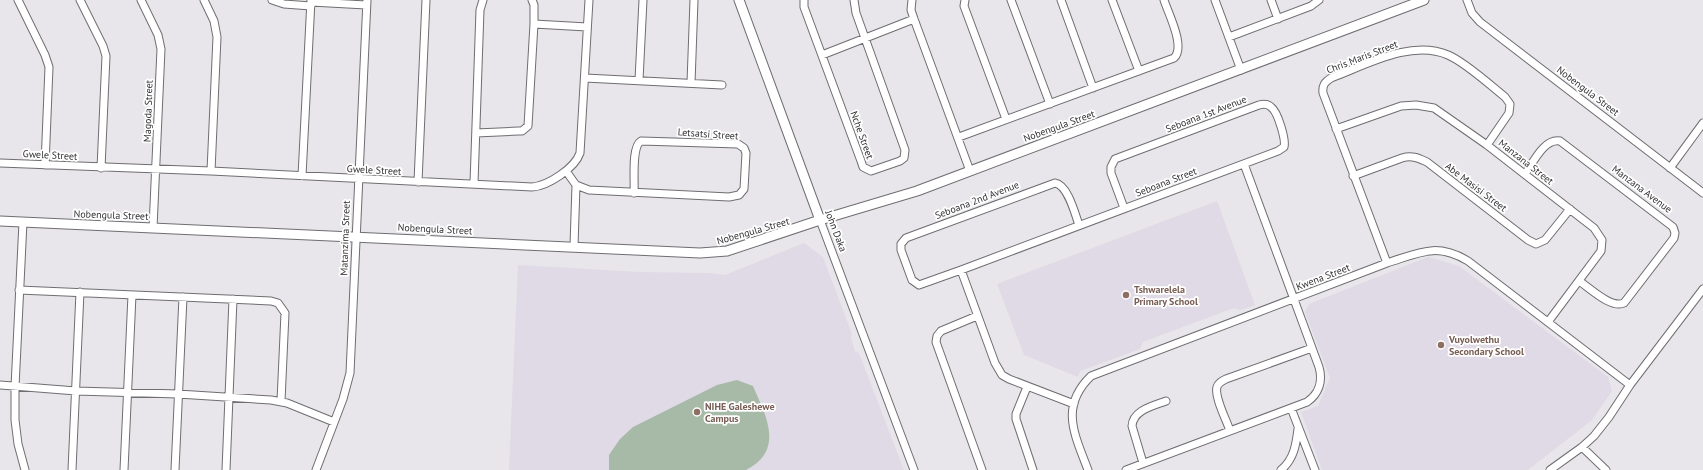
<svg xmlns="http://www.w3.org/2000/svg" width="1703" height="470" viewBox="0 0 1703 470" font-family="'PT Sans',sans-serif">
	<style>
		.built { fill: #dfdae5 }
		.green { fill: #a7baa8 }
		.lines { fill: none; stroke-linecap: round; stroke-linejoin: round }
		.minor-casing { stroke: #6f6d71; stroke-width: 9 }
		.tertiary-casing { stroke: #6f6d71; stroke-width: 11 }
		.minor { stroke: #fff; stroke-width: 7 }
		.tertiary { stroke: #fff; stroke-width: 9 }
		.education-dot { fill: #8d6e63; stroke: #fff; stroke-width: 1.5 }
		.labels { text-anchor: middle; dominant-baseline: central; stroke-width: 3.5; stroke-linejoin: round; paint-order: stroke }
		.street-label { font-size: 10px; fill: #323133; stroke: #fff }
		.education-label { font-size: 10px; font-weight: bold; fill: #785e54; stroke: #fff; text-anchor: start }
	</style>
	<rect width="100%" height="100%" fill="#e8e6ea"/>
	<path class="built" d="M1217 201 1255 305 1241 310 1234 308 1143 342 1140 349 1080 371 1078 377 1024 355 997 284Z
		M804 243 823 257 852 334 851 338 855 351 859 353 904 470H509L518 265 640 272 711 273 725 275Z
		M1428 257 1459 266 1608 377 1612 391 1592 420 1528 470H1322L1301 412 1318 406 1330 378 1305 312 1309 304Z"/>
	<path class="green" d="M737 380 753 386C766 416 785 450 746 470H609V455L620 439 633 427 717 385Z"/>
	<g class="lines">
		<defs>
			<path id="minor" d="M18 0 45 55 49 67 45 165
				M80 0 103 46 106 56 101 168
				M141 0 158 35 161 49 153 228
				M204 0 214 21 217 37 211 171
				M272 0 284 4 311 6
				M804 0V7L861 161 863 167 871 171 900 161 904 158 905 150 856 13 854 0
				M912 0 911 10 914 19 970 171
				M965 0 964 6 1006 119
				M1011 0 1050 104
				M1061 0 1093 88
				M1112 0 1139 71
				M1215 0 1241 70
				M1271 0 1278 19
				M1467 0 1472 13 1480 22 1703 193
				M311 2 366 5
				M534 24 587 27
				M1229 37 1311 6 1319 0
				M822 55 914 19
				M585 78 722 85
				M639 80 643 0
				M691 83 694 0
				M1336 129 1401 106 1416 105 1434 108 1487 145 1594 228 1602 240 1601 251 1548 322
				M476 133 518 131H522L528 126 534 24V5L532 0
				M959 137 1174 58C1186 47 1168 13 1164 0
				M0 163 211 171 532 187C548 186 575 168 580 153L589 0
				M1670 168 1703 123
				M566 171 576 185 589 190 729 197 739 195 744 189 746 153 744 148 738 144 641 141C631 147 635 181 634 193
				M1525 174C1533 163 1544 138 1560 141L1673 227 1675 233 1674 238 1624 303C1611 309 1590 288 1579 281
				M302 176 311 0
				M1353 176 1402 158C1412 155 1418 158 1427 162L1528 240 1536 244 1545 240 1570 209
				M418 182 426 0
				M474 183 480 10 483 0
				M820 220 914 470
				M23 222 15 387V420L18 444 25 470
				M1079 225C1075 214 1068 185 1055 183L906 238 901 244V250L912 280 919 285 961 270 1278 151 1284 147C1286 140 1278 112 1271 107 1268 104 1263 104 1259 105L1115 159 1111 167V173L1124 208
				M574 246 576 185
				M1387 263 1323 93C1322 85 1325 82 1331 78 1366 65 1411 39 1448 55 1465 62 1490 85 1505 97L1510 104 1509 113 1487 145
				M961 270 995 363 1002 375 1009 379 1074 404
				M19 290 271 301 278 303 285 313 281 401
				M977 316 941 331 937 336 936 342 982 470
				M0 385 76 391 178 394 271 400 287 403 334 422
				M1027 387 1016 414V419L1033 470
				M1291 408 1315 470
				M1230 431C1227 421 1214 397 1217 387 1218 383 1222 381 1226 379L1312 348
				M1582 447 1606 470
				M1143 463 1132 426C1133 410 1153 406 1166 401
				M72 470 80 292
				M124 470 132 295
				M175 470 183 297
				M226 470 233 299
				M316 470 343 399 350 373 367 0
				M1088 470C1075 435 1059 407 1091 376L1387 263C1419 253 1436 242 1468 261L1630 385
				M1126 470 1307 402C1319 394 1323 381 1319 367L1244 164
				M1281 470C1294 459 1296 445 1298 429
				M1550 470 1582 447 1594 436 1609 417 1630 385 1703 289"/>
			<path id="tertiary" d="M739 0 820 220
				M0 221 700 253 727 251 820 220 917 191 1424 0"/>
		</defs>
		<use href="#minor" class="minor-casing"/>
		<use href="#tertiary" class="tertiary-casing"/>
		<use href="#minor" class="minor"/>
		<use href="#tertiary" class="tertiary"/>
	</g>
	<g class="education-dot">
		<circle cx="1126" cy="295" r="4"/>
		<circle cx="1441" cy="345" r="4"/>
		<circle cx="697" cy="412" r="4"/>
	</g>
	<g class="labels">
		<g class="street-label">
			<text transform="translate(1362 57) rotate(-21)">Chris Maris Street</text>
			<text transform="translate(1588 91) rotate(37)">Nobengula Street</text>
			<text transform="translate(148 111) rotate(-88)">Magoda Street</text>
			<text transform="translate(1206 114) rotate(-21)">Seboana 1st Avenue</text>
			<text transform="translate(1059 126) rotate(-20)">Nobengula Street</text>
			<text transform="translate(708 134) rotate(4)">Letsatsi Street</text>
			<text transform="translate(862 135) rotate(70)">Nche Street</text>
			<text transform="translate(50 155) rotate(3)">Gwele Street</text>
			<text transform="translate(1526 162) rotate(38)">Manzana Street</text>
			<text transform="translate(374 170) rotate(3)">Gwele Street</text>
			<text transform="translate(1166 182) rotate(-21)">Seboana Street</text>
			<text transform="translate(1476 187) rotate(37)">Abe Masisi Street</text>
			<text transform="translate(1642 189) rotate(37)">Manzana Avenue</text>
			<text transform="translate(977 200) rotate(-21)">Seboana 2nd Avenue</text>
			<text transform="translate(111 215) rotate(2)">Nobengula Street</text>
			<text transform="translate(435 229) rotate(3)">Nobengula Street</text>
			<text transform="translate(753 231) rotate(-16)">Nobengula Street</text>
			<text transform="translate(836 231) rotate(69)">John Daka</text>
			<text transform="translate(345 238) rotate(-88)">Matanzima Street</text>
			<text transform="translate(1323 277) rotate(-21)">Kwena Street</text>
		</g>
		<g class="education-label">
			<text x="1134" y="289">Tshwarelela<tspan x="1134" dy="12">Primary School</tspan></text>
			<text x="1449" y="339">Vuyolwethu<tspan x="1449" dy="12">Secondary School</tspan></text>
			<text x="705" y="406">NIHE Galeshewe<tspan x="705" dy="12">Campus</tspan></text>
		</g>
	</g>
</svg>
